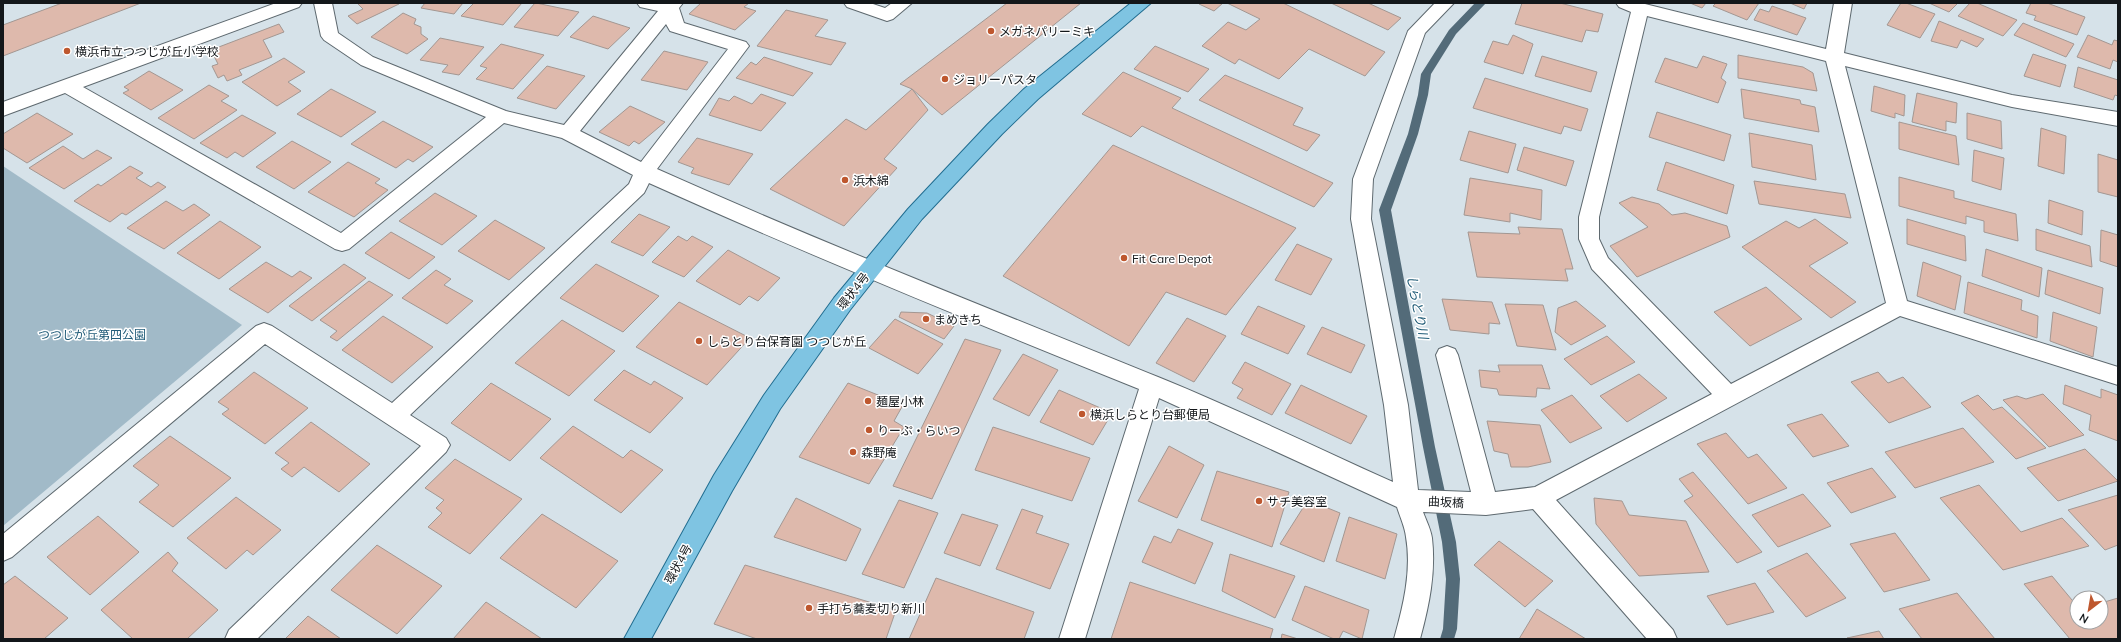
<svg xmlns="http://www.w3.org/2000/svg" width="2121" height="642" viewBox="0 0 2121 642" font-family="Mulish,'Noto Sans JP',sans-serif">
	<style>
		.green { fill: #a1bac8 }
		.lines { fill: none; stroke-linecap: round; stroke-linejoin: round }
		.stream { fill: #536b79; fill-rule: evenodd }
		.building { fill: #deb9ac; stroke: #a39792 }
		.service-casing { stroke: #5e696f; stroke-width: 2 }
		.minor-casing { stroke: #5e696f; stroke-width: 2 }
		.primary-casing { stroke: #216d90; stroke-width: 2 }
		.service { fill: #fff; fill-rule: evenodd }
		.minor { fill: #fff; fill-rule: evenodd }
		.primary { fill: #7fc4e2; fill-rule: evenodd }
		.poi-dot { fill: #be572e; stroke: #fff; stroke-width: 1.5 }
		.labels { text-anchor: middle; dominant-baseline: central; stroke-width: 3; stroke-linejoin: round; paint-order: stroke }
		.poi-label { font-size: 12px; fill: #13171a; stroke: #fff; text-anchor: start }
		.street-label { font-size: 12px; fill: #13171a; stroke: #fff }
		.park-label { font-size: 12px; fill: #215c79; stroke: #fff }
		.water-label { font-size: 13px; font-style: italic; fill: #1b5874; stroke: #fff }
	</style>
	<rect width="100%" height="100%" fill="#d6e2e9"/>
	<path class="green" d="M3 166 242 325 3 526Z"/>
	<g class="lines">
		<path class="stream" d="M1475 3H1486L1456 34 1431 74 1428 95 1418 134 1391 210 1435 447 1456 542 1460 579 1457 629 1454 639H1440L1443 629 1446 579 1442 542 1423 447 1379 210 1408 134 1418 95 1421 74 1449 30Z"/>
	</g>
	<path class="building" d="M62 3H141L3 56V25Z
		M357 3H398L399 4 357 24 348 16 363 9Z
		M425 3H463L454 14 421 8Z
		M474 3H522L503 25 461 16Z
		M535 3H536L579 12 558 36 514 27Z
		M701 3H749L744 7 756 11 735 30 689 14Z
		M1007 3H1081L942 115 912 89 900 84Z
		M1200 3H1223L1214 11 1199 4Z
		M1227 3H1283L1385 52 1365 76 1309 49 1279 79 1239 59 1235 64 1202 46 1228 22 1246 30 1260 19Z
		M1331 3H1368L1401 18 1388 30Z
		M1522 3H1560L1603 14 1598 32 1586 30 1582 42 1515 24Z
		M1690 3H1706L1702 8Z
		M1716 3H1759L1747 20 1713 6Z
		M1790 3H1807L1804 9Z
		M1901 3H1906L1935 14 1920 38 1887 25Z
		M1929 3H1958L1949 12Z
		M1970 3H1977L2017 20 2003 36 1958 16Z
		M2031 3H2047L2085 17 2077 35 2034 20 2036 16 2026 13Z
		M1772 6 1806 18 1797 35 1754 20 1760 9 1769 12Z
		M786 10 828 20 815 36 846 43 831 65 757 46Z
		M403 13 416 19 414 24 421 27V34L428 39 407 54 371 37Z
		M593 16 630 28 608 49 570 37Z
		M1939 21 1984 39 1977 47 1961 40 1957 48 1931 41Z
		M2023 23 2074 44 2066 57 2014 35Z
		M279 24 284 32 263 40 272 57 239 70 242 75 227 81 224 75 218 78 212 66 218 64 211 50Z
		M1513 35 1533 44 1523 74 1484 62 1493 41 1508 45Z
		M2088 35 2112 45 2114 40 2118 41V62L2113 60 2110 69 2077 57Z
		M440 38 484 47 459 75 442 72 448 65 420 60Z
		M501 44 544 55 513 89 476 79 487 68 480 66Z
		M1155 46 1209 69 1188 92 1134 69Z
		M664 51 708 62 687 90 641 80Z
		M2033 54 2066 65 2060 87 2024 76Z
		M1738 55 1803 67 1813 73 1817 91 1738 78Z
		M1542 56 1597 72 1591 92 1535 76Z
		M1703 56 1727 64 1721 78 1726 82 1718 103 1655 82 1665 58 1697 68Z
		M764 57 813 73 793 96 736 78 751 62 756 65Z
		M284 58 305 72 288 82 301 91 277 106 242 82Z
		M547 66 585 76 556 109 517 98Z
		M2078 67 2118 80V96L2115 95 2113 100 2074 87Z
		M149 71 183 90 151 110 123 93 129 90 124 87Z
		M1123 72 1181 98 1172 108 1333 183 1314 207 1142 126 1131 137 1082 114Z
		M1225 75 1303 108 1293 125 1320 135 1307 151 1199 100Z
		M1485 78 1588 109 1581 131 1564 126 1561 134 1473 108Z
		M209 85 229 96 221 101 237 110 194 139 158 118Z
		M1874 86 1905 95 1904 116 1895 113V118L1871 111Z
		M331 89 376 112 341 137 297 114Z
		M912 89 928 110 884 159 897 168 844 226 770 189 846 119 866 130Z
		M1741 89 1800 100 1801 104 1815 107 1819 132 1744 118Z
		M1917 93 1957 103 1956 123 1946 121V131L1912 122Z
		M761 94 786 103 761 131 709 115 719 98 729 101 734 96 752 104Z
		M630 106 665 122 639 144 634 141 629 146 599 132Z
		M1657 112 1731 135 1724 161 1649 137Z
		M37 113 73 134 27 163 3 148V134Z
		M1967 113 2001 121 2002 149 1967 139Z
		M242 115 276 133 243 157 235 152 227 158 200 143Z
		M383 121 433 147 413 162 408 159 396 168 351 144Z
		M1899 122 1956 136 1959 165 1899 149Z
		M2041 128 2066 136 2064 174 2038 166Z
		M1469 131 1516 144 1508 173 1460 160Z
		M1749 133 1812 145 1816 180 1752 167Z
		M697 138 753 154 729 185 691 173 694 168 678 162Z
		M292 141 331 162 294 189 256 167Z
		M1113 145 1296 228 1226 315 1166 292 1129 346 1003 276Z
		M63 146 83 159 97 150 112 158 64 189 29 168Z
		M1524 147 1574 161 1566 186 1517 170Z
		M1974 150 2004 158 2001 190 1972 181Z
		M2098 154 2118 160V197L2098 192Z
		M348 162 380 179 375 183 388 190 354 217 308 192Z
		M1666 162 1734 185 1727 214 1657 190Z
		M130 166 143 173 136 178 151 187 158 182 166 187 126 215 122 213 110 222 74 201 98 184 101 186Z
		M1899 177 1954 191V198L2016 214 2018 241 1984 232V221L1966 216V224L1899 206Z
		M1470 178 1542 190 1541 220 1510 213V222L1464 215Z
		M1754 181 1845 194 1851 218 1759 204Z
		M435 193 477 216 442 245 399 221Z
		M1632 197 1659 204 1672 215 1685 213 1727 226 1730 237 1637 277 1610 246 1648 227 1619 203Z
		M2049 200 2083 211 2082 235 2048 223Z
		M166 201 183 211 194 204 210 215 164 249 127 228Z
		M639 214 670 227 643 256 611 242Z
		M1815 219 1848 243 1809 266 1856 302 1831 318 1742 247 1786 221 1799 228Z
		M1907 219 1965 236 1966 261 1907 244Z
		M495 220 545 248 509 280 458 251Z
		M220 221 261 247 219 279 177 253Z
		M1518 227 1562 229 1573 269H1565L1568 281 1477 277 1468 232 1520 234Z
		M2036 229 2090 246 2092 267 2036 250Z
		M2101 230 2118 235V267L2100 261Z
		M391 232 435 257 409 279 365 253Z
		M678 236 687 241 692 236 713 247 684 277 652 262Z
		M1297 244 1332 259 1311 295 1275 280Z
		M1986 249 2042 268 2039 297 1982 276Z
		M728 250 780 278 758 301 749 296 740 305 696 281Z
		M266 262 292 277 300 271 312 278 268 313 229 289Z
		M1923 262 1961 276 1955 310 1917 296Z
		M344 264 366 278 312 321 289 306Z
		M596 264 659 296 623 332 560 298Z
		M436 270 451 279 444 285 473 301 447 324 402 298Z
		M2048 270 2103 288 2100 314 2045 294Z
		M369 281 393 295 337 341 330 337 337 331 320 320Z
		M1968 282 2022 300 2021 310 2038 316 2037 338 1964 313Z
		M1766 287 1802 319 1750 346 1714 312Z
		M1442 299 1492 302 1500 324 1489 323V334L1450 330Z
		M1576 301 1606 326 1571 345 1555 332 1558 308Z
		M679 302 750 338 707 385 636 347Z
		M1505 304 1543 305 1556 350 1517 346Z
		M1258 306 1305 326 1288 354 1241 334Z
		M901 312 927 313 954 326 944 339 899 317Z
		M2053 312 2097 327 2093 357 2050 341Z
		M383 316 433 347 392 383 342 350Z
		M1187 318 1226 336 1194 382 1156 363Z
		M895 319 943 344 918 374 869 348Z
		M562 320 615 351 569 396 515 363Z
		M1322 327 1365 345 1351 373 1307 354Z
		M1607 336 1635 362 1591 385 1564 359Z
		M965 339 1001 350 932 499 893 486Z
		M1023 354 1058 370 1029 416 993 399Z
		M1245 362 1291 384 1272 415 1237 398 1243 389 1232 383Z
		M1498 365H1542L1550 389 1537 388 1536 397 1499 395 1497 389 1481 387 1479 370 1500 372Z
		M624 370 651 385 654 381 683 398 650 433 594 400Z
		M254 372 308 408 265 444 222 414 229 409 218 402Z
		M1878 372 1888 383 1903 377 1931 407 1889 423 1851 382Z
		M1639 374 1667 398 1627 422 1600 396Z
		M491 383 551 419 510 461 451 423Z
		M848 383 903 405 894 421 904 427 869 484 799 457Z
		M1301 385 1367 416 1351 444 1285 413Z
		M2065 385 2101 398V389L2118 395V441L2089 430 2091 415 2063 404Z
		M1059 390 1112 413 1093 445 1040 422Z
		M2043 394 2084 435 2049 447 2003 400 2017 396 2026 399Z
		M1572 395 1602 428 1570 443 1541 410Z
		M1978 395 1993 410 2002 407 2046 448 2016 459 1961 403Z
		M1822 414 1849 446 1813 457 1787 425Z
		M1487 421 1540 425 1551 462 1528 467H1511L1508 454 1494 451Z
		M311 422 370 464 339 492 304 467 292 477 281 469 289 463 275 453Z
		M573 426 623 458 631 450 663 470 621 513 540 458Z
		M993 427 1090 458 1072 501 975 470Z
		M1963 428 1994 462 1915 488 1885 452Z
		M1726 433 1748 458 1757 454 1787 488 1748 504 1697 444Z
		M170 436 231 478 173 527 139 502 159 485 133 466Z
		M1169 446 1204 465 1177 518 1138 501Z
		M2085 449 2118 481 2058 501 2027 468Z
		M455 459 522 499 470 554 428 527 442 513 436 508 444 500 425 488Z
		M1872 468 1896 497 1851 513 1827 483Z
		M1217 471 1289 492 1272 547 1201 520Z
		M1693 472 1762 552 1737 563 1684 501 1693 496 1679 479Z
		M1979 485 2021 532 2062 518 2089 546 2003 570 1940 498Z
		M1803 494 1831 526 1778 547 1752 515Z
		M2118 495V545L2105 550 2068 510Z
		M236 497 281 530 253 555 247 550 226 569 187 538Z
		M796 498 861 529 846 561 774 537Z
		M1594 498 1622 501 1629 515 1686 521 1709 572 1639 576 1596 524Z
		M899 500 938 513 904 588 862 574Z
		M1308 500 1340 513 1324 562 1280 544Z
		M1022 509 1043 516 1036 533 1069 544 1050 589 996 569Z
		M542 514 618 561 576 608 500 558Z
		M962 514 998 525 980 566 944 553Z
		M98 516 139 552 90 595 47 557Z
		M1349 517 1397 534 1385 579 1336 561Z
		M1178 529 1213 543 1195 584 1142 562 1154 536 1171 543Z
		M1895 533 1930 580 1884 592 1850 544Z
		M1499 541 1553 581 1525 607 1474 565Z
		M377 545 442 586 397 634 331 590Z
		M168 552 178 563 172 571 218 610 187 639H133L101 610Z
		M1807 553 1846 598 1806 617 1767 571Z
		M1230 554 1295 576 1275 618 1222 591Z
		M745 565 896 610 886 639H757L714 624Z
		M15 576 68 618 44 639H3V585Z
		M2052 576 2077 606V622H2101V603L2118 598V639H2070L2024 584Z
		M936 578 1034 612 1024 639H909Z
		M1130 582 1273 629 1270 639H1111Z
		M1755 583 1774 612 1727 625 1707 596Z
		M1305 586 1369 610 1362 639 1343 631 1339 639H1334L1292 620Z
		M1957 593 1995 639H1922L1899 609Z
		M486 602 542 639H453Z
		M1537 609 1586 639H1519Z
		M308 616 341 639H285Z
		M1879 631 1884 639 1847 638Z
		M1282 634 1298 639H1281Z"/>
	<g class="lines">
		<defs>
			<path id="service" d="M844 3H870L885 8 892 3H912L893 19 887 21 847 7Z"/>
			<path id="minor" d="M276 3H302L299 7 83 87 341 233 486 117 361 65 324 40 321 36 314 3H332L338 33 373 57 506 111 564 125 658 11 640 7 637 3H683L679 8 684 23 746 42 749 46 657 169C822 243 991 309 1158 377 1237 409 1315 447 1393 482L1384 405 1351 219 1353 179 1408 31 1435 3H1454L1425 33 1373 179 1371 219 1408 405 1418 490 1471 492 1436 355 1439 349 1447 346 1455 349 1458 355 1495 492 1535 487 1712 394 1592 269 1579 239V217L1631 12 1619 7 1616 3H1641L1826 49 1834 3H1852L1844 53 2012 95 2118 112V126L2012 107 1845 66 1907 301 2118 367V385L1900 316 1556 500 1673 630 1677 639H1647L1533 509 1486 515 1423 512C1426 520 1431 530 1432 538 1436 573 1429 606 1420 639H1394C1403 607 1412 571 1406 537 1405 527 1400 517 1397 507L1159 398 1085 639H1059L1139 389C975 323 811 256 649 183L644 193 410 415 446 438 450 445 446 452 257 639H225L229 630 421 446 265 344 12 557 3 561V534L256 326 264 323 272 326 392 403 629 184 633 175 562 138 504 123 349 249 342 251 335 249 65 93 3 116V102ZM1647 16 1826 61 1886 303 1731 384 1608 258 1599 239V217ZM666 24 670 31 728 49 641 162 580 131Z"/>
			<path id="primary" d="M1131 3H1151L1038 99 1002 134 922 219 850 310 780 409 732 491 651 639H624L714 475 764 395 834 298 908 209 988 124 1024 89Z"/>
		</defs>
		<use href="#service" class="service-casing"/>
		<use href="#minor" class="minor-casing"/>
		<use href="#primary" class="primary-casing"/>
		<use href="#service" class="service"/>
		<use href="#minor" class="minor"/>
		<use href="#primary" class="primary"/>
	</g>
	<g class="poi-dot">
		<circle cx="991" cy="31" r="4"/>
		<circle cx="67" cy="51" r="4"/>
		<circle cx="945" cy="79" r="4"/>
		<circle cx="845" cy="180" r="4"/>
		<circle cx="1124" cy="258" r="4"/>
		<circle cx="926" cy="319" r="4"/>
		<circle cx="699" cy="341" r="4"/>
		<circle cx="868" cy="401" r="4"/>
		<circle cx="1082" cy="414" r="4"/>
		<circle cx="869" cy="430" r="4"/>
		<circle cx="853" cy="452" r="4"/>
		<circle cx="1259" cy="501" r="4"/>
		<circle cx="809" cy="608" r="4"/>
	</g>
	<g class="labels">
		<g class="poi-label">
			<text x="999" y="31">メガネパリーミキ</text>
			<text x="75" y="51">横浜市立つつじが丘小学校</text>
			<text x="953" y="79">ジョリーパスタ</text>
			<text x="853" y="180">浜木綿</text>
			<text x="1132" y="258">Fit Care Depot</text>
			<text x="934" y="319">まめきち</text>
			<text x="707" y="341">しらとり台保育園 つつじが丘</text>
			<text x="876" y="401">麺屋小林</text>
			<text x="1090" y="414">横浜しらとり台郵便局</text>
			<text x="877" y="430">りーぷ・らいつ</text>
			<text x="861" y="452">森野庵</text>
			<text x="1267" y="501">サチ美容室</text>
			<text x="817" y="608">手打ち蕎麦切り新川</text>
		</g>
		<g class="street-label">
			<text transform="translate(853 291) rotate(-52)">環状4号</text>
			<text transform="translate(1446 502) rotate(3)">曲坂橋</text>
			<text transform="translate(678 564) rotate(-61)">環状4号</text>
		</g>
		<g class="park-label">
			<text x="92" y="334">つつじが丘第四公園</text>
		</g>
		<g class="water-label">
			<text transform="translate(1418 307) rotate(79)">しらとり川</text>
		</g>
	</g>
	<rect width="2121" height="642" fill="none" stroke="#13171a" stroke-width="8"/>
	<g transform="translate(2089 610) rotate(211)"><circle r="19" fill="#ffffff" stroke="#a1a2a3"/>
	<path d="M0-3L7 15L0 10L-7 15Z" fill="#be572e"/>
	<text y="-6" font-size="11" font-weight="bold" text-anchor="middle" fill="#13171a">N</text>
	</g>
</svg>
